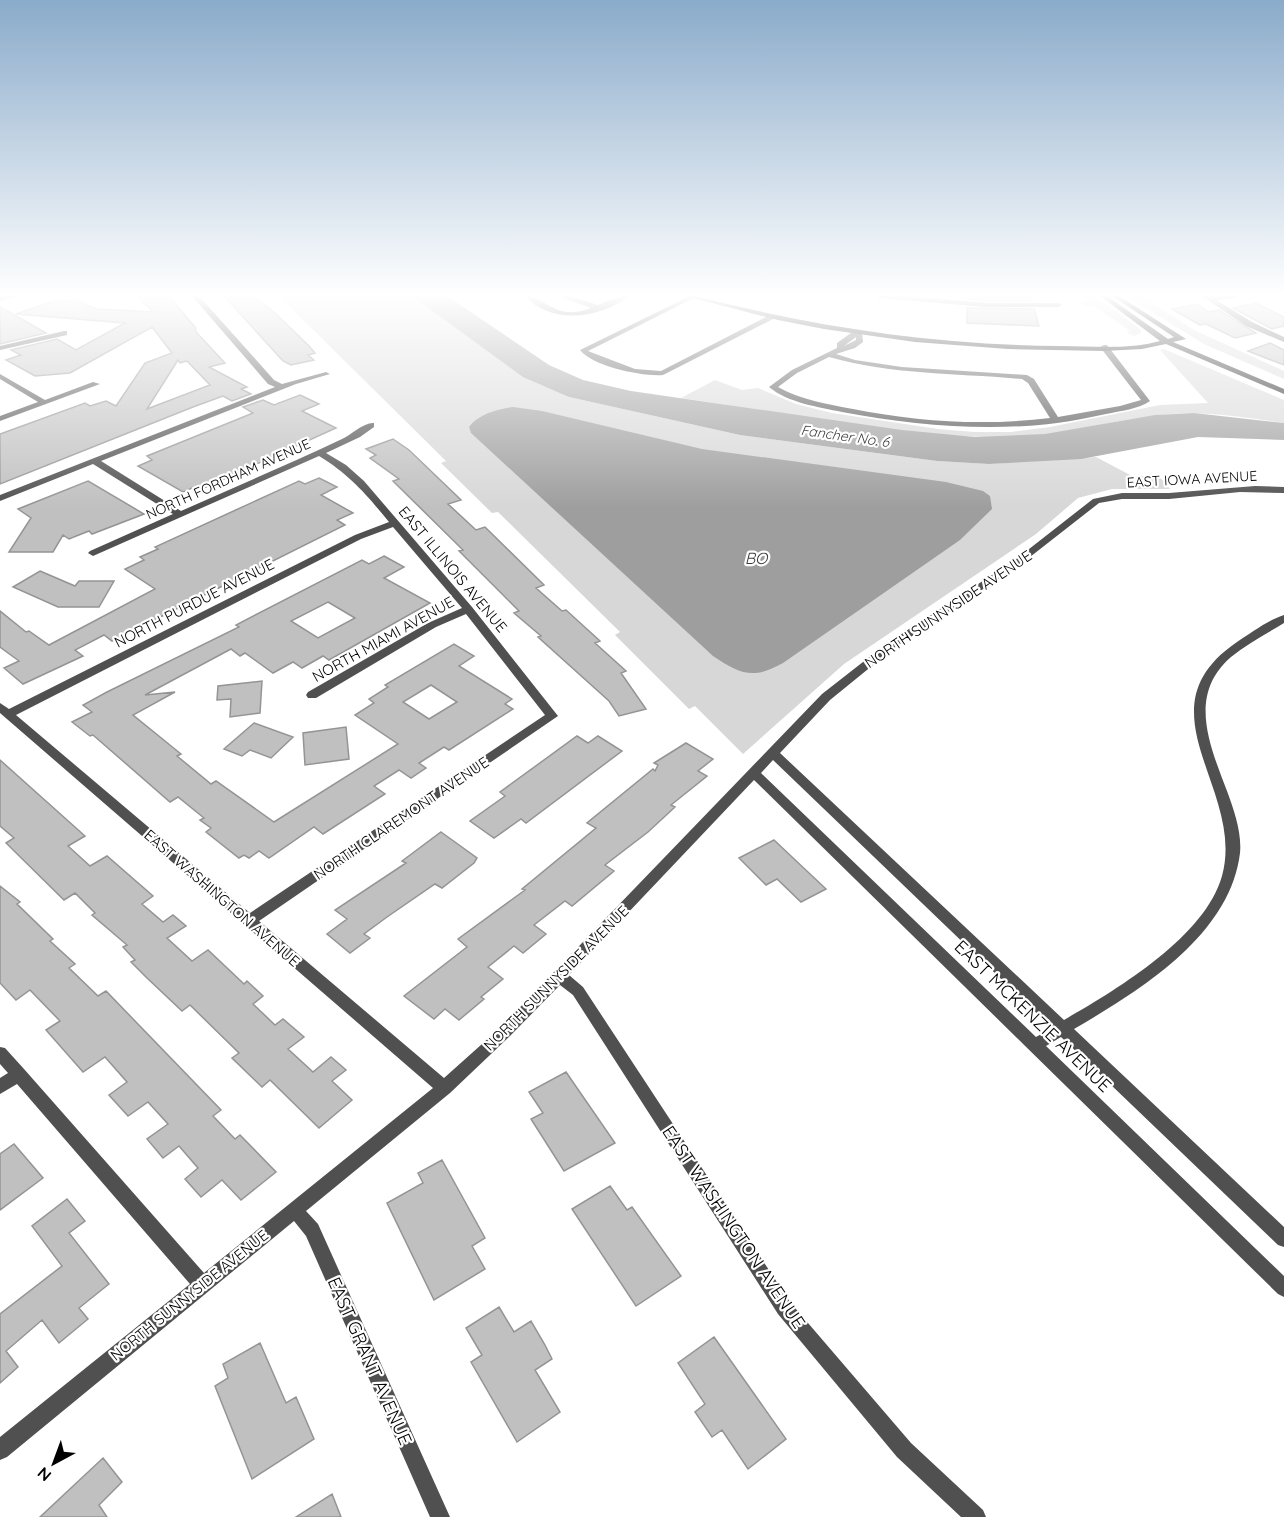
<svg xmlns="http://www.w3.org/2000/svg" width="1284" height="1517" viewBox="0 0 1284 1517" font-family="Quicksand,sans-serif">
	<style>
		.green { fill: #d7d7d7 }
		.water { fill: #9e9e9e }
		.building { fill: #c0c0c0; stroke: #949494; stroke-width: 1.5; fill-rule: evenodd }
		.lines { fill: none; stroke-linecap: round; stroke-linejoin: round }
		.lane { stroke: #505050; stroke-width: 5 }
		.street { fill: #505050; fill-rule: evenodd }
		.secondary { fill: #1d1d1d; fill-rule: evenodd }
		.labels { text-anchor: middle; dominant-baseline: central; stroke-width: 4.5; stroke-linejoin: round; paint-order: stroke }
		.far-water-label { font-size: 14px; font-style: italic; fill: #3f3f3f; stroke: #fff }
		.far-street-label { font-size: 14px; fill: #000; stroke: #fff }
		.street-label { font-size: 15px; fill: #000; stroke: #fff }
		.water-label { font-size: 16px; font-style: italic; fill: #3f3f3f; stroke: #fff }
		.near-street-label { font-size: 18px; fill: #000; stroke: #fff }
	</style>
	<rect width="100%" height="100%" fill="#fff"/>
	<path class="green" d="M279 296H412L569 397 740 435 937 461 990 464 1096 457 1134 477 1157 474 1170 489H1112L1078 498 1036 534 844 664 743 754 695 706 689 709 615 635 620 632 498 512 492 513 441 463 446 461Z
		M1083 296H1095L1140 329 1141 333 1134 336 1126 332 1130 331 1094 306H1085L1081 302 1088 301Z
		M1126 296H1142L1194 330 1284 371V379L1204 344Z
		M1164 349 1284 400V423C1241 417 1196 409 1153 416 1105 422 1058 436 1009 437 900 438 789 413 681 398L715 380 742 390 758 388 796 404 832 413 938 429 974 432H1011L1050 427 1160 405 1208 403 1160 350Z"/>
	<path class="water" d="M412 296H447L549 365 583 380 631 391 902 430 975 437 1045 434 1155 415 1194 413 1284 423V440L1198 437 1081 459 989 464 937 461 740 435 569 397 523 377Z
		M513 407 542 411 702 449 946 482 983 491 990 496 992 509 960 540 783 663C753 680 740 674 713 656L471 433 469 427C478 414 498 409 513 407Z"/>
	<path class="building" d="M137 296H169L195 327 196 332 225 363 209 367 247 387 241 389 251 394 232 401 223 396 193 407 0 484V434L85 403 90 406 106 401 116 406 145 363 172 353 152 327 70 373 35 376 6 360 21 355 11 350 57 339 76 350 125 323 16 314 57 300 62 302 74 299 96 309 153 312ZM178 360 180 363 187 361 210 385 147 409Z
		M224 296H253L275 313 309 346 315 353 308 355 314 360 291 365 283 361Z
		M968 296H1030L1032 301H987L968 299Z
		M1256 303 1284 317V326L1272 329 1233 308Z
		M1197 304 1209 312 1219 310 1256 333 1235 338 1206 324 1200 325 1172 309Z
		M0 307 46 333 0 344Z
		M967 308 1034 309 1039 326 967 323Z
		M1270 343 1284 350V365L1248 351Z
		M300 395 319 404 302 411 336 428 204 488 199 485 183 492 138 466 152 460 147 456 253 413 243 407 263 400 274 405Z
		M393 439 409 450 461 500 448 504 476 530 485 527 544 585 536 588 562 611 566 610 600 641 595 643 626 671 621 673 646 709 619 716 609 701 538 637 541 636 514 613 519 611 459 551 463 550 393 481 399 479 370 458 376 455 366 449Z
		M319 478 337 487 321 495 353 513 337 520 345 525 112 641 104 635 75 650 83 656 23 684 4 668 19 661 0 647V611L26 632 29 631 49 645 155 589 125 569 144 560 140 557 158 549 155 547 299 481 305 484Z
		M88 481 144 514 92 534 89 531 69 539 63 535 53 552H9L31 518 18 509Z
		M384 556 404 567 384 578 430 603 329 660 323 656 302 668 293 662 273 673 245 653 240 656 231 649 145 695 175 692 133 715 181 754 177 756 211 784 216 781 274 822 398 744 355 715 374 703 369 699 388 687 385 685 454 644 474 656 459 666 512 699 505 704 513 709 449 750 444 747 419 763 426 768 411 778 399 770 374 786 385 794 323 834 314 827 269 858 259 851 249 858 244 855 239 858 206 832 211 828 200 820 204 818 178 797 170 802 93 735 90 736 72 722 92 712 83 705 107 692 239 627 236 625 362 560 369 564ZM328 602 355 618 318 638 291 621ZM431 685 457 702 429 719 403 702Z
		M40 571 75 586 79 581H114L99 607H58L13 587Z
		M262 681 260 713 230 717 231 699 217 700 218 686Z
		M254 723 293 737 271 758 250 750 242 756 224 749Z
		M346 727 349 759 305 765 303 733Z
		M577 736 588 743 598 736 622 751 526 823 521 819 494 838 470 821 505 796 500 792Z
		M686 743 713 759 698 771 707 776 671 805 675 807 648 832 605 865 614 871 572 906 565 901 534 925 546 934 523 953 514 946 488 967 503 979 481 997 484 999 459 1020 445 1009 434 1019 404 996 467 947 458 939 525 890 522 889 596 828 587 823 653 769 655 771 658 765 654 763Z
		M0 760 85 836 68 846 90 866 107 856 153 896 142 904 163 922 173 915 186 926 167 938 192 961 208 950 244 984 247 981 263 996 253 1004 275 1025 283 1019 304 1037 288 1049 313 1072 331 1057 346 1070 332 1081 352 1100 319 1128 270 1080 262 1087 232 1058 239 1053 190 1005 182 1011 147 978 131 962 135 960 123 947 127 945 92 915 95 913 75 893 64 900 6 843 14 838 0 826Z
		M441 832 477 858 474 863 442 888 435 884 387 917 364 934 370 938 350 953 327 934 347 919 335 910 406 863 402 861Z
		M774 840 826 889 801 902 777 879 766 885 739 858Z
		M0 886 20 902 17 904 53 939 50 941 75 964 69 968 98 996 106 991 221 1110 213 1116 235 1139 240 1135 276 1172 241 1200 222 1180 201 1197 185 1179 198 1168 179 1146 163 1158 147 1139 168 1124 148 1102 128 1116 109 1095 127 1082 105 1057 83 1072 46 1030 60 1021 30 990 16 1000 0 983Z
		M566 1072 615 1143 564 1171 531 1119 543 1113 529 1092Z
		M14 1144 43 1178 0 1210V1154Z
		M442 1160 485 1238 472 1246 485 1269 434 1300 387 1203 423 1183 418 1173Z
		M610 1186 627 1210 632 1207 681 1276 636 1306 572 1209Z
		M67 1199 85 1221 69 1233 109 1284 79 1308 88 1319 59 1343 42 1320 6 1351 18 1367 0 1383V1314L62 1266 32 1226Z
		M499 1307 514 1332 531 1321 545 1345 552 1359 535 1370 560 1412 517 1442 471 1362 482 1355 466 1328Z
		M714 1337 786 1439 748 1469 722 1430 712 1437 695 1412 705 1404 678 1363Z
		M260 1343 286 1403 296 1397 314 1439 252 1479 215 1386 228 1378 223 1364Z
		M103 1458 122 1482 99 1505 107 1517H40Z
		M332 1494 341 1517H296Z"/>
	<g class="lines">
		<path class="lane" d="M564 296 599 308"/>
		<path class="street" d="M5 296H18L0 301V297Z
			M192 296H199L274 380 282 384 326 372 330 374 296 384 101 461 181 511C235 487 289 464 342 439 351 435 364 422 374 423V427L360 437 326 453 346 465 364 481 472 607 558 716 259 921 444 1078 501 1027 822 694 886 644 1015 560 1093 499 1122 493H1169L1255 486 1284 487V493L1240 492 1169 499H1122L1099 503 1021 564 894 648 830 700 780 753 1064 1020C1116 990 1205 937 1222 876 1246 789 1137 710 1237 642 1251 633 1268 620 1284 615V623C1266 634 1247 644 1231 657 1187 695 1210 746 1227 791 1234 810 1242 833 1240 853 1230 936 1139 991 1074 1029L1284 1227V1247L1278 1245 1061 1037 1046 1046 1284 1276V1297L1278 1294 754 780 569 975 583 987 790 1302 911 1443 983 1510 986 1517H961L897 1457 778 1314 573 995 560 985 511 1035 450 1093 306 1211 318 1224 450 1517H430L306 1236 294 1221 7 1457 0 1460V1437L190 1284 17 1084 0 1094V1078L8 1073 0 1064V1047L5 1048 24 1069 204 1273 433 1088 0 713V703L9 709 355 535 389 522C366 494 350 475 319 456L93 556 88 553 90 551 173 514 93 464 0 501V495L275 387 268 384ZM393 527 462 608 428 623 308 692 306 695 308 698H316L436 627 466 614 545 715 250 913 16 715 361 539ZM773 760 1052 1028 1036 1037 761 773Z
			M525 296C540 296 551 311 568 312 590 314 609 295 630 296 599 318 553 326 525 296Z
			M690 296 696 297 588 351 635 369 661 371 770 315 777 317 663 375C643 377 592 366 580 350Z
			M876 296H902L987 303H1058L1062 305 1058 307H987L879 298Z
			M1202 296H1239L1236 298 1216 300 1252 322 1284 337V342L1246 326Z
			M855 330 862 332 863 342 855 348 836 354 855 360 902 367 1027 375 1034 379 1058 417 1120 406 1141 400 1100 347 1104 345H1107L1150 401C1139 409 1120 411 1106 414 1090 417 1073 421 1057 423 985 432 913 425 842 412 819 407 788 403 769 387L792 370 837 348V343ZM856 337V340L844 346ZM829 357C892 375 957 373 1022 379L1028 383 1050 418C984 426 918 422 853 409 827 404 801 400 778 387L797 373Z
			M64 331H67V335L0 350V346Z
			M0 374 45 400 93 382 100 384 0 421V416L38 402 0 379Z"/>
		<path class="secondary" d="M685 296H695C815 327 936 345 1060 346 1093 346 1128 350 1160 341L1100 296H1107L1168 339 1174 337 1112 296H1119L1186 339 1173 342 1284 389V394L1166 344 1142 349 1104 351 1008 349 915 342 824 329 778 320Z"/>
	</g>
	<linearGradient id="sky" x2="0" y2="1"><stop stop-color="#8aabca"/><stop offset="0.58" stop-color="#fff"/><stop offset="1" stop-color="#fff" stop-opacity="0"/></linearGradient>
	<rect width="1284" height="508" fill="url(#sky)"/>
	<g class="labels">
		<g class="far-water-label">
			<text transform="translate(845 436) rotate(8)">Fancher No. 6</text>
		</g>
		<g class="far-street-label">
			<text transform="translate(228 479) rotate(-24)">NORTH FORDHAM AVENUE</text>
			<text transform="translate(1192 479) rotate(-3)">EAST IOWA AVENUE</text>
		</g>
		<g class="street-label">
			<text transform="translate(453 569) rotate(50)">EAST ILLINOIS AVENUE</text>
			<text transform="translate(194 603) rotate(-27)">NORTH PURDUE AVENUE</text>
			<text transform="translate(948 609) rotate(-34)">NORTH SUNNYSIDE AVENUE</text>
			<text transform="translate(383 639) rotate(-29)">NORTH MIAMI AVENUE</text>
			<text transform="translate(401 818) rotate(-34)">NORTH CLAREMONT AVENUE</text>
			<text transform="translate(222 898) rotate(41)">EAST WASHINGTON AVENUE</text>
			<text transform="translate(556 978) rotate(-45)">NORTH SUNNYSIDE AVENUE</text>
			<text transform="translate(189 1295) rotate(-39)">NORTH SUNNYSIDE AVENUE</text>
		</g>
		<g class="water-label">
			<text x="756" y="558">BO</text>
		</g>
		<g class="near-street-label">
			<text transform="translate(1033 1016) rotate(44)">EAST MCKENZIE AVENUE</text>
			<text transform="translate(734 1227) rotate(56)">EAST WASHINGTON AVENUE</text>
			<text transform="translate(370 1361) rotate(66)">EAST GRANT AVENUE</text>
		</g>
	</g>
	<g transform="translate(54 1463) rotate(221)" stroke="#ffffff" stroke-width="4.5" paint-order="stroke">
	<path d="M0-4.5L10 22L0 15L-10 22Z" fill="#000000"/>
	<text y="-9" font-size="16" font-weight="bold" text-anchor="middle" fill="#000000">N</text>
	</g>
</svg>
